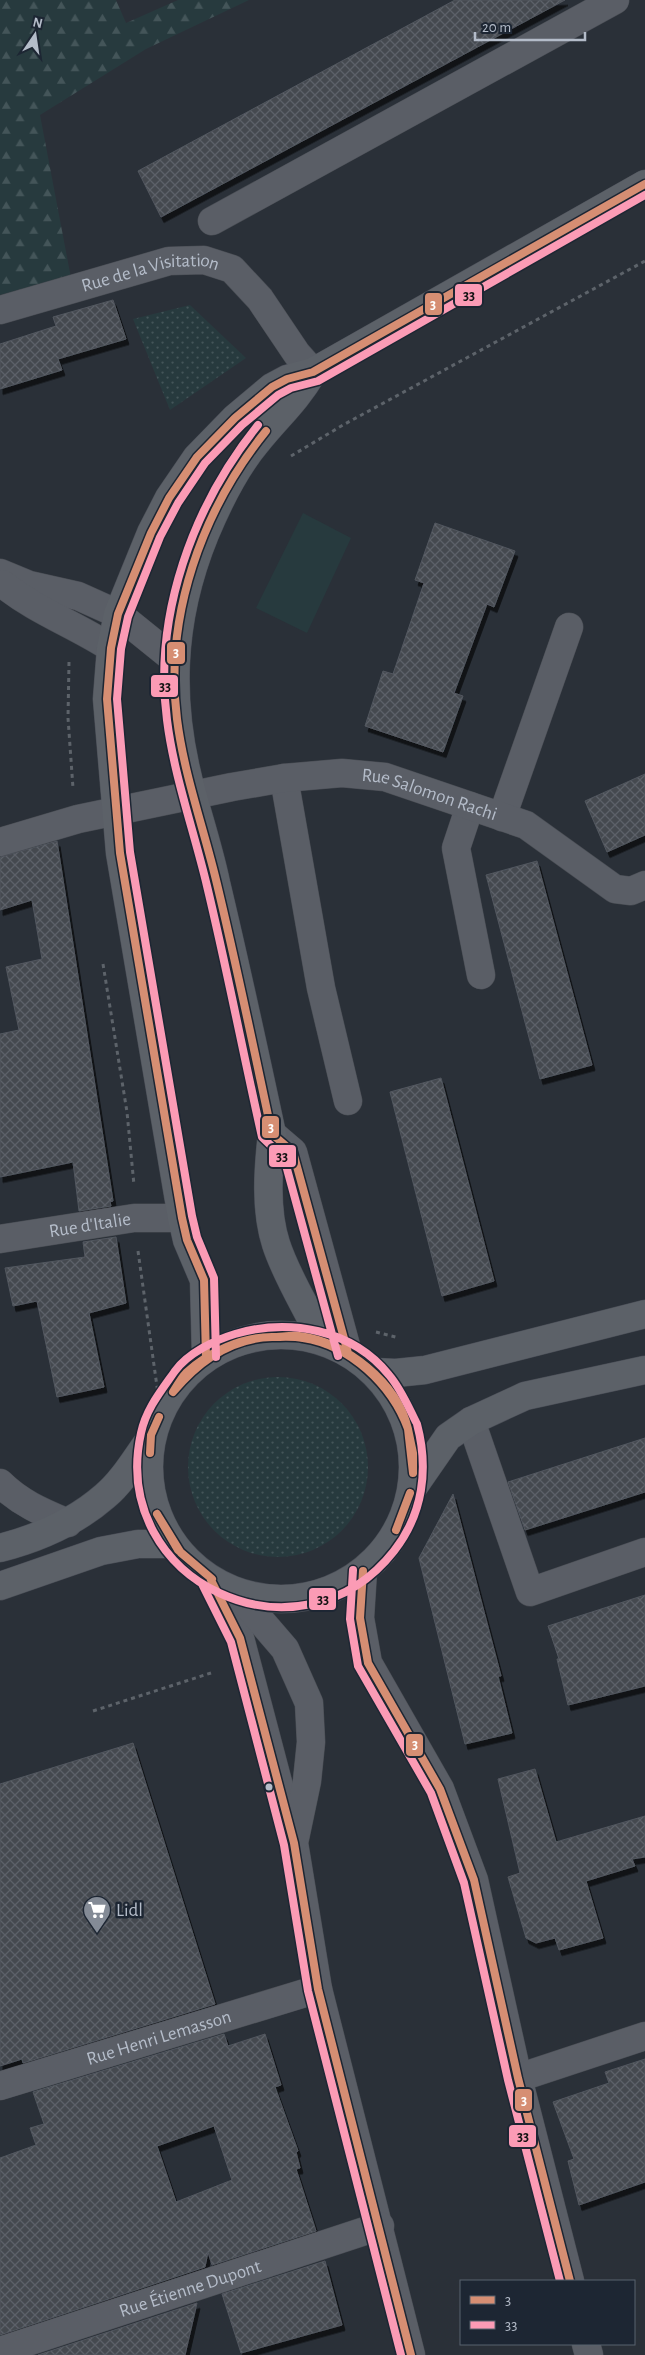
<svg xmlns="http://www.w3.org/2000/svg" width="645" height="2355" viewBox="0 0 645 2355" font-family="'Alegreya Sans',sans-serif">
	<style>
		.green { fill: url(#green-dots) }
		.forest { fill: url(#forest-firs) }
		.pitch { fill: #273a3e }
		.building { fill: url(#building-cross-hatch); stroke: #52575f; fill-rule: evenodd; filter: url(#shadow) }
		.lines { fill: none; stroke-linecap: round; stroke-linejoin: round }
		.minor-casing { stroke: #484c53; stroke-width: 29 }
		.major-casing { stroke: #484c55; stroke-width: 29 }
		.path { stroke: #5d636a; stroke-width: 3; stroke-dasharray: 4 4; stroke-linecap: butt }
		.minor { stroke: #5a5e66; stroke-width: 28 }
		.major { stroke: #5c6168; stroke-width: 28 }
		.bus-1-casing { stroke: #1d2633; stroke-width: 11 }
		.bus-2-casing { stroke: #1d2633; stroke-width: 11 }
		.bus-1 { stroke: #d68e73; stroke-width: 8 }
		.bus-2 { stroke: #fb9bb5; stroke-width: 8 }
		.bus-dot { fill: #b4bcc9; stroke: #1d2633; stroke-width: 2 }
		.labels { text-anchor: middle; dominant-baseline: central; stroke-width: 5; stroke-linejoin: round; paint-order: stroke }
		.street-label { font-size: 19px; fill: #b4bcc9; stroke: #1d2633 }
		.poi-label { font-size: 19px; fill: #b4bcc9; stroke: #1d2633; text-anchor: start }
		.line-badge { stroke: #1d2633; stroke-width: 2 }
		.badge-label { font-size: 14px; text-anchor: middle; font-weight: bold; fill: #fff }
		.pale-badge-label { font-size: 14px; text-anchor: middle; font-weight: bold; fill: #111 }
	</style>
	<defs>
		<pattern id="green-dots" width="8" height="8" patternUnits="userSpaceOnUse" patternTransform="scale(1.25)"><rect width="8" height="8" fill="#273a3e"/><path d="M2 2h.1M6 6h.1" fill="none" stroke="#445559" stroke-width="1.8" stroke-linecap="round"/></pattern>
		<pattern id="forest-firs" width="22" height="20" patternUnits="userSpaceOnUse" patternTransform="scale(1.25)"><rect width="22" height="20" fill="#273a3e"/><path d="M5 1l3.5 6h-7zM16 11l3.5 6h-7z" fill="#445559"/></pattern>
		<pattern id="building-cross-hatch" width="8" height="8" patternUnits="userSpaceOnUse" patternTransform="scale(1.25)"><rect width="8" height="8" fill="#444950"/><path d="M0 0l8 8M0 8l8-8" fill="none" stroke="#5d6168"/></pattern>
		<filter id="shadow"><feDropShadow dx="3" dy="5.5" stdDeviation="0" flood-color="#0009"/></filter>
	</defs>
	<rect width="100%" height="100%" fill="#2a3038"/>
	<path class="green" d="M190 305 246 358 170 410 133 319Z
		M188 1467a90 90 0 1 1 180 0a90 90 0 1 1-180 0Z"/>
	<path class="forest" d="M0 0H116L126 23 178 0H249L146 49 40 115 71 278 0 295Z"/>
	<path class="pitch" d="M303 513 351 538 307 633 256 608Z"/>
	<path class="building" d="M455 0H565L161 217 138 171Z
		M113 300 126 339 58 359 62 370 0 389V344L56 326 53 317Z
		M435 523 515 551 494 607 487 604 454 693 463 696 443 752 365 726 383 671 393 674 424 583 415 580Z
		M645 774V835L607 852 585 801Z
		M57 841 113 1201 110 1202 111 1206 79 1211 73 1162 0 1177V1034L19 1030 6 967 42 959 32 900 0 910V857Z
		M537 861 592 1065 540 1079 486 875Z
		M441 1078 494 1281 442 1296 390 1092Z
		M116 1237 126 1303 89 1313 104 1387 57 1397 37 1301 13 1306 5 1268 85 1257 83 1242Z
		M645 1438V1492L525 1530 508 1482Z
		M453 1494 501 1676H498L512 1733 465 1744 419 1558Z
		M645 1595V1686L568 1705 557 1659H559L548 1626Z
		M133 1743 215 2004 23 2063 22 2059 0 2066V1784Z
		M535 1769 556 1842 645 1816V1857L632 1859 635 1866 586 1881 603 1938 559 1950 555 1938 536 1943 526 1938 508 1877 520 1873 498 1779Z
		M224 2034 228 2046 265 2034 281 2085 275 2087 298 2151 296 2152 300 2168 296 2169 316 2231 212 2265 208 2252 205 2267 0 2335V2158L36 2145 30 2128 44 2124 33 2092ZM214 2126 232 2180 176 2202 157 2146Z
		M645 2059V2182L579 2205 568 2161 574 2159 553 2102 609 2083 605 2072Z
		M325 2261 342 2325 241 2353 222 2294Z
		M197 2303 185 2355H38Z"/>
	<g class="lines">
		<defs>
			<g id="minor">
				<path d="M212 221 615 0"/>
				<path id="s1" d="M0 310 169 261 204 260 232 269 260 299 297 354 313 372"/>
				<path d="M0 573 29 585 78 596 118 614 175 660"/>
				<path d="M3 584C36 611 76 625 111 648"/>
				<path d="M284 778 321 988 348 1101"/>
				<path d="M470 806 456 848 481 975"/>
				<path d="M502 817 569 627"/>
				<path id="s2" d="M0 842 78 819 232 787 284 778 342 773 385 777 526 825 615 889 631 891 645 885"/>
				<path d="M272 1134 293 1152 348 1353"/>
				<path id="s3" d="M0 1239 134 1218H182"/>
				<path d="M471 1421 530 1592 645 1552"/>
				<path d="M0 1483C20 1503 42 1512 68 1523"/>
				<path d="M363 1571 360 1618 368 1663 440 1789 474 1880 518 2078 570 2281"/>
				<path d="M211 1580 240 1638 294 1843 318 1989 411 2355"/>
				<path d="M236 1592 285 1649 309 1703 311 1742 307 1781 295 1838"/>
				<path d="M518 2078 645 2036"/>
				<path id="s4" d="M0 2086 318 1989"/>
				<path d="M586 2344 589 2355"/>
				<path id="s5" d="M0 2351 380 2226"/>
			</g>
			<path id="major" d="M313 372C296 401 277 417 257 442 235 468 218 503 205 534 169 622 167 706 193 797 201 826 210 854 216 883 236 967 254 1050 272 1134 268 1169 265 1210 276 1244 287 1278 308 1309 322 1341
				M149 1467a132 132 0 1 1 264 0a132 132 0 1 1-264 0Z
				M206 1357 204 1280 187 1240 182 1218 120 853 107 699 111 648 118 614 151 533 169 498 197 457 235 418 272 387 287 379 313 372 645 184
				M374 1372 396 1373 425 1370 645 1314
				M412 1489 448 1437 471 1421 525 1396 645 1370
				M0 1548C39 1538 74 1523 105 1496 123 1481 136 1458 150 1439
				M0 1586 101 1551 138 1544H172"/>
		</defs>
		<use href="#minor" class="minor-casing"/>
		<use href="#major" class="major-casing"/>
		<path class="path" d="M291 456 343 425 645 261
			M69 662 68 718 73 788
			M103 964 127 1112 134 1185
			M138 1251 160 1408
			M376 1332 399 1338
			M389 1551 391 1541
			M93 1711 214 1672"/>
		<use href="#minor" class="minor"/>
		<use href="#major" class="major"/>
		<defs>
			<path id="bus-1" d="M266 431C202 510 164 616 177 719 184 775 204 829 217 884 237 967 254 1050 272 1134L293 1152 348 1353
				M272 1337C282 1337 293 1336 303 1338 350 1345 392 1385 408 1429
				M272 1337C281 1337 290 1335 299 1336 346 1342 397 1382 408 1429
				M206 1357 204 1280 187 1240 182 1218 120 853 107 699 111 648 118 614 151 533 169 498 197 457 235 418 272 387 287 379 313 372 645 184
				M173 1392C177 1386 181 1378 186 1373 208 1352 242 1337 272 1337
				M173 1392C198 1362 231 1338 272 1337
				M408 1429 413 1453V1473
				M408 1429 413 1473
				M150 1453 151 1435 159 1417
				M157 1514 181 1553 212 1579
				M157 1514 178 1550 212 1579
				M396 1530 410 1493
				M396 1530 410 1493
				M363 1571 360 1618 368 1663 440 1789 474 1880 518 2078 570 2281
				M211 1580 240 1638 294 1843 318 1989 411 2355"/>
			<path id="bus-2" d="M258 425C193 506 153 615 167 720 174 776 194 831 207 886 227 969 243 1053 262 1137L284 1158 338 1356
				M216 1357 214 1278 197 1237 192 1216 130 852 117 699 121 649 128 617 160 537 178 503 205 463 242 425 278 395 291 388 318 381 645 195
				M416 1422C408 1406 401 1389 389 1375 352 1329 289 1318 235 1334 215 1340 188 1353 175 1371 161 1391 146 1409 141 1433 108 1583 300 1671 394 1551 423 1514 429 1469 417 1424
				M353 1570 350 1619 358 1666 431 1793 464 1883 508 2080 560 2281
				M202 1584 231 1642 284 1845 308 1991 401 2355"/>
		</defs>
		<use href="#bus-1" class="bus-1-casing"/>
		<use href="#bus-2" class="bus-2-casing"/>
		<use href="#bus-1" class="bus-1"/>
		<use href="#bus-2" class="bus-2"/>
	</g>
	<defs>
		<symbol id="supermarket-pin" viewBox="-11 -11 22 30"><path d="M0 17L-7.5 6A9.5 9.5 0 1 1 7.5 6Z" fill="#848b96" stroke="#1d2633"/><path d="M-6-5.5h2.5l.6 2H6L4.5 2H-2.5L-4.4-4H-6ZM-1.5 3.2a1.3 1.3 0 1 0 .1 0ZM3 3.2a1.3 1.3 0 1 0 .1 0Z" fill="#fff"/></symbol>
	</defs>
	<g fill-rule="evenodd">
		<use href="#supermarket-pin" x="81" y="1894" width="32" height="43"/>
	</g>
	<circle class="bus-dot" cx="269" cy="1787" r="4.5"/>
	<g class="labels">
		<g class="street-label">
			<text stroke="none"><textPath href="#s1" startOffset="156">Rue de la Visitation</textPath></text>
			<text stroke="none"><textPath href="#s2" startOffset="440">Rue Salomon Rachi</textPath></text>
			<text stroke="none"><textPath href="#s3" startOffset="91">Rue d'Italie</textPath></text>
			<text stroke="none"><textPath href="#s4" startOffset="166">Rue Henri Lemasson</textPath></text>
			<text stroke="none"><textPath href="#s5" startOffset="200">Rue Étienne Dupont</textPath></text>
		</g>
		<g class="poi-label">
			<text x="116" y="1910">Lidl</text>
		</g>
	</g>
	<g class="line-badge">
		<rect x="454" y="283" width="29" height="24" rx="5" fill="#fb9bb5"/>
		<rect x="424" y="292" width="19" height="24" rx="5" fill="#d68e73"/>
		<rect x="166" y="641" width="20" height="24" rx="5" fill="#d68e73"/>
		<rect x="150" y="674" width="29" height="24" rx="5" fill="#fb9bb5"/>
		<rect x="261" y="1115" width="19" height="24" rx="5" fill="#d68e73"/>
		<rect x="268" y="1144" width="29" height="24" rx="5" fill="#fb9bb5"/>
		<rect x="308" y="1587" width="29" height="24" rx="5" fill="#fb9bb5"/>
		<rect x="405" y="1733" width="19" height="24" rx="5" fill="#d68e73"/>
		<rect x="514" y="2088" width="19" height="24" rx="5" fill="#d68e73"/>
		<rect x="508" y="2124" width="29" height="24" rx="5" fill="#fb9bb5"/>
	</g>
	<g class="badge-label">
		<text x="433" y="309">3</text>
		<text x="176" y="657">3</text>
		<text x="271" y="1132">3</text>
		<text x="415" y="1749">3</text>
		<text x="524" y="2105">3</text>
	</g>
	<g class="pale-badge-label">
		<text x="469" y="300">33</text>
		<text x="165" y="691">33</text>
		<text x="282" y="1161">33</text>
		<text x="323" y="1604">33</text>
		<text x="523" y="2141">33</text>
	</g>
	<rect x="460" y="2280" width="175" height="65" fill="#1d2633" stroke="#59626f"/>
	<rect x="470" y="2296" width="25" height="8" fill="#d68e73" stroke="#59626f"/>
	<text x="505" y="2305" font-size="15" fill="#b4bcc9">3</text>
	<rect x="470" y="2321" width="25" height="8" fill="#fb9bb5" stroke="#59626f"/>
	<text x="505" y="2330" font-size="15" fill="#b4bcc9">33</text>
	<g transform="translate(35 35) rotate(13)" stroke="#1d2633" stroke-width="4" paint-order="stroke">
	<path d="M0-4L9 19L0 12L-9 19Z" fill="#b4bcc9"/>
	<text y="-8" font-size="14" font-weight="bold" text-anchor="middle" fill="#b4bcc9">N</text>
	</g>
	<path d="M475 32v8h110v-8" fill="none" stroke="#b4bcc9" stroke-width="2.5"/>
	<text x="482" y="32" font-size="15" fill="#b4bcc9" stroke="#1d2633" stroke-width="4" paint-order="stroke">20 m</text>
</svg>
